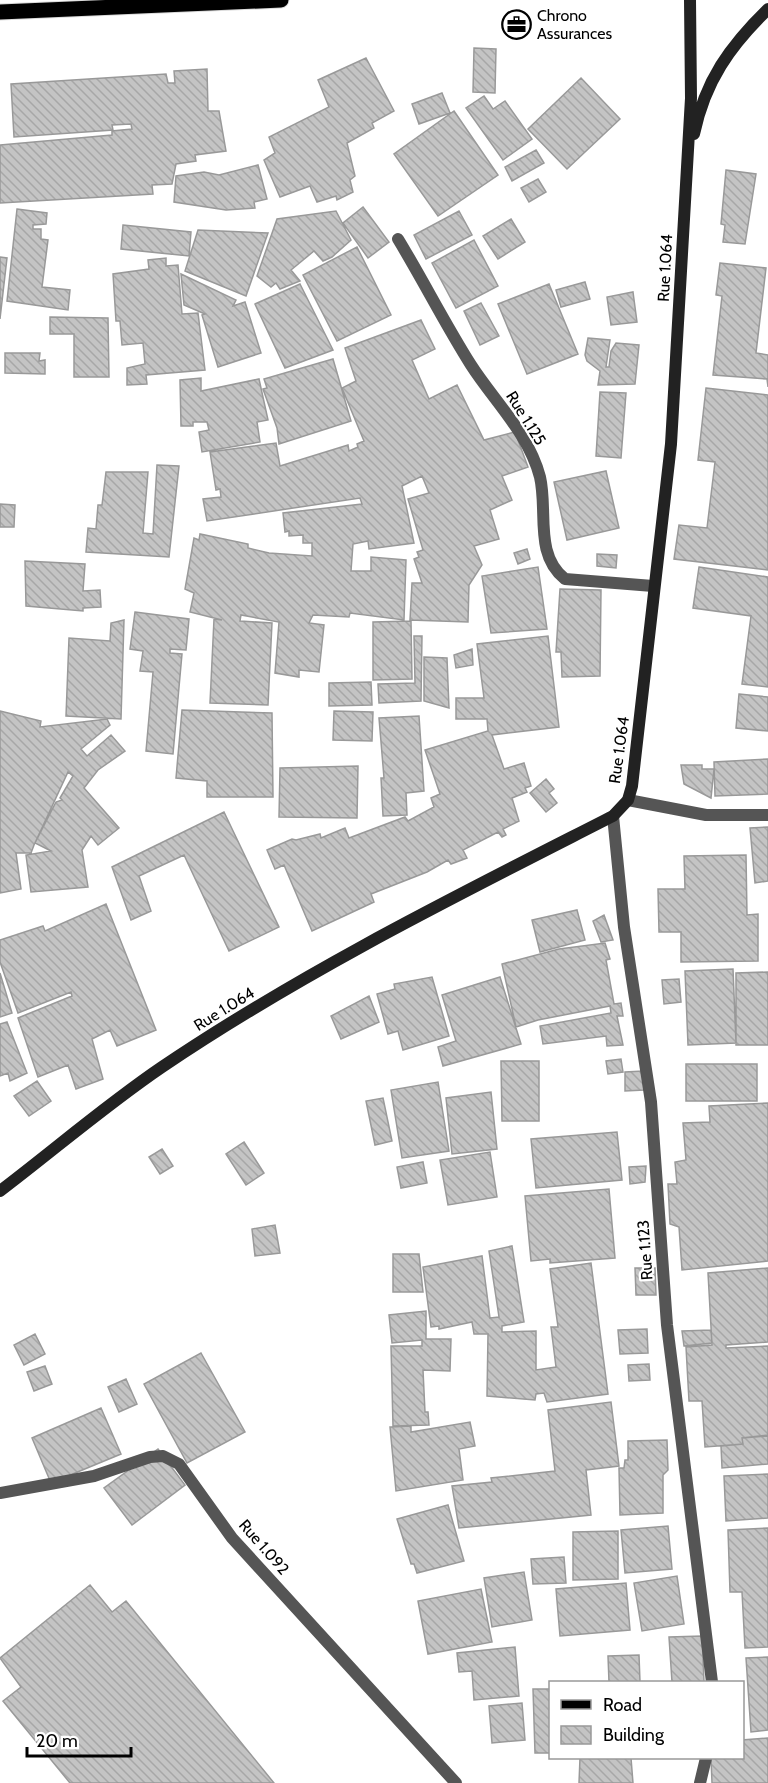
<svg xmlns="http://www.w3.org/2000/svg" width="768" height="1783" viewBox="0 0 768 1783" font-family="Cabin,sans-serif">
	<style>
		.building { fill: url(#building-back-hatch); stroke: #999; stroke-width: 1.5 }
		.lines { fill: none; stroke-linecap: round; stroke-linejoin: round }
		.primary-casing { stroke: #dbdbdb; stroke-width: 17 }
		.street { stroke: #555; stroke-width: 12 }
		.secondary { stroke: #222; stroke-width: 12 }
		.primary { stroke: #000; stroke-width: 15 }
		.labels { text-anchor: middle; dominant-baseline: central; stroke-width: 4.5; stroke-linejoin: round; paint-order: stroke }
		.poi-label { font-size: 16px; fill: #000; stroke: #fff; text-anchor: start }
		.street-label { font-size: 16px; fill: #000; stroke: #fff }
	</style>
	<defs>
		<pattern id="building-back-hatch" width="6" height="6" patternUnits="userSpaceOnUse" patternTransform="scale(1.5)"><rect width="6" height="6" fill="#c4c4c4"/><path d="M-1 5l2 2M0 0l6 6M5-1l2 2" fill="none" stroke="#a7a7a7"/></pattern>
	</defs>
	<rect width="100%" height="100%" fill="#fff"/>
	<path class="building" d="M474 48 496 49 495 93 473 92Z
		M366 58 394 111 372 123 374 128 347 143 355 176 350 180 353 192 337 200 336 196 317 202 310 186 280 197 264 160 275 153 269 137 329 107 318 80Z
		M207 69 208 111H219L226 151 195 155 196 161 176 164 172 184 152 185 153 194 0 203V145L112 135V131L132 129 131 124 112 125 113 130 14 137 11 84 166 74 168 83H175L174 71Z
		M581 78 620 119 567 169 528 129Z
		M442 93 450 113 419 124 412 104Z
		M484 96 493 109 505 101 532 139 503 160 466 108Z
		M454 111 498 175 438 216 394 154Z
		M536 150 544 163 512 181 505 167Z
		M258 165 267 199 254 202 255 208 226 210 174 202 176 176 204 172 219 175Z
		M726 170 756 174 745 244 723 242 725 225 721 224Z
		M538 179 546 192 529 202 521 188Z
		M363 207 389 242 368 258 343 223Z
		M17 209 47 213 46 224 33 225V229H41V239L48 240 42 287 70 290 68 310 7 301Z
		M336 211 351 240 332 257 323 261 314 251 291 270 300 281 280 289 276 283 271 287 257 276 277 219Z
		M459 211 472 235 426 259 414 235Z
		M511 219 525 242 498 259 483 236Z
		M123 225 191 232 189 256 121 249Z
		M198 230 268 233 246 296 185 271Z
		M474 240 498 286 456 308 432 263Z
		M357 247 391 315 337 341 303 275Z
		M0 257 7 258 0 319Z
		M166 258V266L178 265 182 314 198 313 205 370 146 375 147 384 127 385V368L145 364 143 343 122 345 120 321H116L113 274 149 269 148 260Z
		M720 263 766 268 756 353 768 355V387L767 379 713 375 722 296 716 295Z
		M181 274 236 300 233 306 245 302 261 353 218 367 202 315 205 314 184 305Z
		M585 282 590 299 561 307 556 290Z
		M300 284 333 350 285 368 255 304Z
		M549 284 578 354 527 374 498 304Z
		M633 292 637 322 611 325 607 297Z
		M481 303 499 336 480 345 464 311Z
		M50 317 108 318 109 377H74V334H50Z
		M421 320 435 349 412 360 429 399 457 385 484 440 515 432 528 467 502 476 512 500 490 510 499 539 474 546 482 565 469 585 468 622 410 620 412 583H422L414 559 419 557 417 552 423 550 408 499 429 493 422 476 402 486 414 543 369 549 368 541 353 544 351 571H371V557L406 560 404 620 350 613 349 617 313 615 309 623 324 625 319 672 299 670V677L275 673 279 622 241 615 240 621 272 623 268 705 210 703 214 619 222 620 190 612 194 593 185 589 194 538 199 540 200 534 248 544V548L269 553 312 556V543H303V535L289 536V531L285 532 283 513 362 504 360 498 207 521 203 499 221 497 220 489 216 490 210 452 276 443 280 466 348 445 349 451 358 447 357 444 364 441 342 388 356 381 345 348Z
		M588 338 610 340 606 367H609L611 351 616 343 639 345 635 384 598 385 600 371 587 361 585 355Z
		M5 353H40L39 361 45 360V374L5 373Z
		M333 359 351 421 279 444 277 428 263 389 267 388 264 379Z
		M201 378V391L259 379 268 420 257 422 260 442 202 452 199 432 209 430 207 422H193V426H181L180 380Z
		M706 388 768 395V570L674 559 679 525 707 528 715 462 698 460Z
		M600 392 626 393 621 458 596 456Z
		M157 465 179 466 169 557 86 552 88 528 96 529 98 505H102L106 472H148L143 533 153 534Z
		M606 471 619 528 567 540 554 482Z
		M0 504 15 505 14 527H0Z
		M527 549 530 559 518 564 514 553Z
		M597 554 617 555 616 568 597 566Z
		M25 561 85 564 83 591 100 590 101 607 83 608V611L26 606Z
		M538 567 547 629 491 633 482 576Z
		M699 567 768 577V687L742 684 751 616 693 608Z
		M560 589 601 590 600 676 562 677 561 652H556Z
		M135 612 189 619 186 650 170 649V653L182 654 173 754 146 751 153 672 140 671 143 651 130 649Z
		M124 620 121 719 66 716 69 638 110 641 111 623Z
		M411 621 412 679 373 680V622Z
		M414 636H422L421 701 379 703 378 684 415 683Z
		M548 636 559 727 492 735 504 769 524 763 531 786 525 788 527 792 512 798 519 821 503 829 506 835 502 837 498 832 463 850 467 858 451 864 448 860 427 872 371 894 374 902 312 931 284 865 275 869 267 850 292 839 296 840 320 834 321 838 345 828 349 838 405 817 408 821 434 807 431 798 440 794 425 750 488 731 487 719H456V698H484L477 644Z
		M472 649 473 665 456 668 454 655Z
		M424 657 447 658 449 708 424 701Z
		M371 682 372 705 329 706V683Z
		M739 694 768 697V731L736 728Z
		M182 710 272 713 273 797H207V781L176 778Z
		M0 711 41 721 40 727 107 719 110 725 81 749 87 756 111 735 125 751 98 770 84 788 119 828 98 845 91 836 82 850 88 887 31 892 26 855 51 851 35 843 56 802 62 800 60 798 73 776 68 772 34 845 31 853H16L21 889 0 893Z
		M334 711 373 712 372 741 333 740Z
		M419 716 424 791 406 793 407 815 383 816 381 778H384L379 718Z
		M768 759V794L715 796 714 762Z
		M681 765H702V769H714L711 798 684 784Z
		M358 766 357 818 279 817 280 768Z
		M546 779 554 789 549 793 557 803 546 812 530 793Z
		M224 812 279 927 229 951 184 855 139 876 151 911 131 920 112 867Z
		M768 827V881L755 883 750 828Z
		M746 855 747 915 758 914V961L681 962V932H659L658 889H685L684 856Z
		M106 904 156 1030 117 1046 110 1030 92 1039 103 1079 76 1089 68 1065 38 1077 18 1018 72 996 71 992 18 1013 0 962V940L43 926 45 931Z
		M577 910 585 940 540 952 532 920Z
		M604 915 613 940 601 942 593 921Z
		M605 943 610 959 606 960 614 1004 621 1003 623 1016H617L623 1045 607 1046 606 1036 543 1044 540 1026 611 1013 610 1006 538 1020 516 1027 502 964 559 949Z
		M733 969 736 1043 688 1045 685 971Z
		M768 972V1045H736V973Z
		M0 973 12 1013 0 1017Z
		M432 977 449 1036 403 1050 398 1031 388 1034 377 994 395 989 394 984Z
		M500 977 521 1044 443 1066 438 1047 456 1041 442 995Z
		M679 979 681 1002 664 1004 662 980Z
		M369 996 379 1022 341 1039 331 1016Z
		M7 1022 27 1073 10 1081 8 1073 0 1076V1024Z
		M621 1059 623 1072 608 1074 606 1061Z
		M501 1061H539V1121H502Z
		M686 1064H757V1101H686Z
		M643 1071 644 1090 625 1091V1072Z
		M37 1081 51 1101 29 1116 14 1096Z
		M438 1082 449 1151 402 1158 391 1090Z
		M491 1092 497 1149 452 1154 446 1098Z
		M383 1098 392 1141 375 1145 366 1101Z
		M768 1103V1261L682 1270 679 1227 670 1224 668 1184H677L675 1162 686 1160 683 1123 710 1122 709 1106Z
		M617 1132 622 1180 536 1188 531 1139Z
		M244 1142 264 1173 246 1185 226 1154Z
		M162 1149 173 1166 160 1174 149 1157Z
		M490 1152 497 1197 448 1205 440 1160Z
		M423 1162 427 1183 401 1188 397 1167Z
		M646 1166 645 1182 630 1184 629 1167Z
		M609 1189 615 1258 550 1263V1259L531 1261 525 1196Z
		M275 1225 280 1253 255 1256 252 1229Z
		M512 1246 524 1322 502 1326V1332L536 1331V1370L556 1367 551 1327H558L550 1269 591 1263 608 1394 547 1402 544 1393 536 1394 535 1400 487 1396 488 1334H474L472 1322 439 1329V1326L431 1327 423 1267 482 1256 490 1318 499 1317 489 1251Z
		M393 1254H419L423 1292H393Z
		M635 1268H655L656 1295H636Z
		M768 1268V1342L726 1345V1348L768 1346V1436L742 1438 743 1444 705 1447 702 1401H689L686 1347 712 1345 708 1273Z
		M426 1311V1339H451L450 1371 423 1370 425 1412H428L429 1425 393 1426 391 1346H422V1340L392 1343 389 1315Z
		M647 1329 648 1353 620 1354 618 1330Z
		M711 1330 712 1343 684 1346 682 1331Z
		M35 1334 45 1354 24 1365 14 1345Z
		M201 1353 245 1432 187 1463 144 1384Z
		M649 1364 650 1380 629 1381 628 1365Z
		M45 1366 52 1384 34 1391 27 1372Z
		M126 1379 137 1404 119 1412 108 1387Z
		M611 1402 619 1466 586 1470 591 1515 459 1528 452 1486 492 1482 491 1478 555 1471 548 1410Z
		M101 1408 121 1454 51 1483 32 1438Z
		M470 1422 475 1446 459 1449 463 1480 396 1491 390 1427 411 1426V1432Z
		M768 1435V1464L722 1468 721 1446 743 1444 742 1438Z
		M667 1440 668 1470 663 1475V1513L620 1515 619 1468H624L625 1460H628V1441Z
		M158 1449 185 1485 132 1525 104 1488Z
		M768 1474V1518L726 1521 724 1476Z
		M448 1505 464 1561 417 1573 414 1564H411L397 1519Z
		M668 1526 672 1569 625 1573 621 1530Z
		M768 1528V1647L745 1648 742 1592H730L728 1530Z
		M618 1531V1579L573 1580V1532Z
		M564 1557 566 1583 533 1584 531 1559Z
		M524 1572 532 1620 492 1627 484 1578Z
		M677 1576 684 1624 642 1631 634 1583Z
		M626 1583 630 1630 560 1636 556 1589Z
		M90 1585 112 1612 126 1601 274 1783H70L3 1701 21 1687 0 1658Z
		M481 1589 492 1642 428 1654 418 1601Z
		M702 1636 704 1682H672L669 1637Z
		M515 1647 519 1696 474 1700 472 1671 459 1672 457 1653Z
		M639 1655 640 1682H609L608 1656Z
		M768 1657V1730L751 1732 746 1658Z
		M533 1689H550V1753H535Z
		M522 1703 525 1740 492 1743 489 1706Z
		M768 1738V1783H712L711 1758H742V1740Z
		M580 1758H631L633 1783H579Z"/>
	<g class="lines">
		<defs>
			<path id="primary" d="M0 12 281 0"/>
		</defs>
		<use href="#primary" class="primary-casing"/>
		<path class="street" d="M398 239C423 280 445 324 471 365 494 401 529 434 540 477 548 511 534 555 565 579L653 586
			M628 800 706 815H768
			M613 816 624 927 651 1102 667 1325 712 1682
			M0 1493 94 1476 150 1457 163 1456 179 1464 232 1538 456 1783
			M700 1783 706 1758"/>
		<path class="secondary" d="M694 134C705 81 730 46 768 9
			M0 1191C54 1150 106 1105 162 1067 304 971 460 894 613 816L628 800 632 786 671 444 691 98 690 0"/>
		<use href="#primary" class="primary"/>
	</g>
	<defs>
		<symbol id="office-ring" viewBox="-11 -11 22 22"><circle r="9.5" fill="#fff" stroke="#000" stroke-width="1.5"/><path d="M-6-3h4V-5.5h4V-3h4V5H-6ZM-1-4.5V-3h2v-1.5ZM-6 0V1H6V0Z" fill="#000"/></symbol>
	</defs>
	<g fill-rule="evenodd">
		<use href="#office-ring" x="500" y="8" width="33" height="33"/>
	</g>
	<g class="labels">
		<g class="poi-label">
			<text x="537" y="15">Chrono<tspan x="537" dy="18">Assurances</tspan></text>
		</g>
		<g class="street-label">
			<text transform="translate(665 268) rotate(-87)">Rue 1.064</text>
			<text transform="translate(526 418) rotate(58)">Rue 1.125</text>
			<text transform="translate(619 750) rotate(-82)">Rue 1.064</text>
			<text transform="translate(224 1009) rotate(-32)">Rue 1.064</text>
			<text transform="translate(645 1250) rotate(-94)">Rue 1.123</text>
			<text transform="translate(264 1547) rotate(49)">Rue 1.092</text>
		</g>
	</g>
	<rect x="549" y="1681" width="195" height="78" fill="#ffffff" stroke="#999999" stroke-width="1.5"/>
	<rect x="561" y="1700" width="30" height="9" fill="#000000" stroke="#999999" stroke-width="1.5"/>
	<text x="603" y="1711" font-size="18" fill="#000000">Road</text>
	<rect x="561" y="1726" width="30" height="18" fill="url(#building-back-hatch)" stroke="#999999" stroke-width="1.5"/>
	<text x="603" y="1741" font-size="18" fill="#000000">Building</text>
	<path d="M27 1747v9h104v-9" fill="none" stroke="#000000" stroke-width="3"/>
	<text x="36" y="1747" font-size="18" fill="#000000" stroke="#ffffff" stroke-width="4.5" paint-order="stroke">20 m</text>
</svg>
